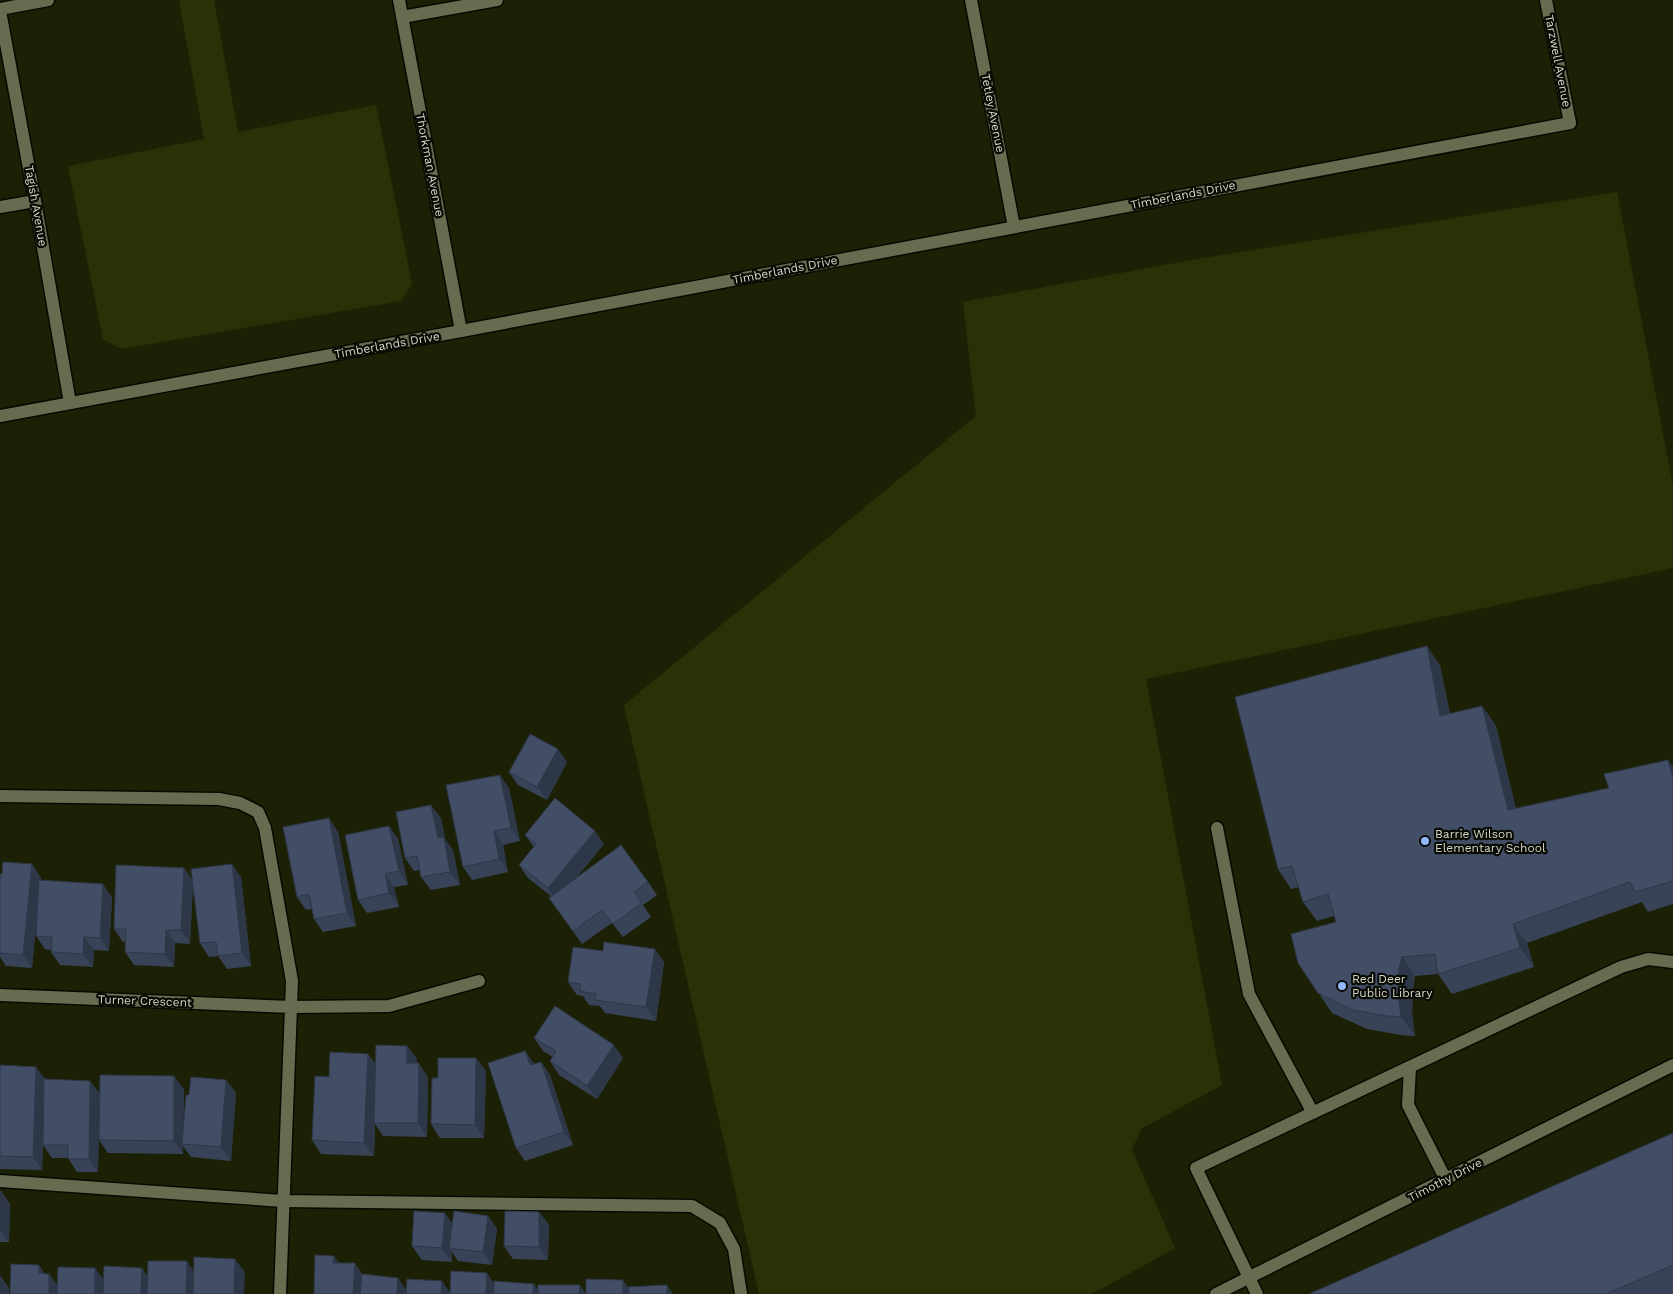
<svg xmlns="http://www.w3.org/2000/svg" width="1673" height="1294" viewBox="0 0 1673 1294" font-family="'Work Sans',sans-serif">
	<style>
		.green { fill: #2b3106 }
		.lines { fill: none; stroke-linecap: round; stroke-linejoin: round }
		.lane-casing { stroke: #070a00; stroke-width: 15 }
		.street-casing { stroke: #070a00; stroke-width: 15 }
		.secondary-casing { stroke: #070a00; stroke-width: 15 }
		.lane { stroke: #666c4f; stroke-width: 12 }
		.street { stroke: #666c4f; stroke-width: 12 }
		.secondary { stroke: #666c4f; stroke-width: 12 }
		.wall { fill: #384358 }
		.shaded-wall { fill: #2e3747 }
		.building { fill: #414e66; stroke: #2e3747 }
		.poi-dot { fill: #94b7fd; stroke: #070902; stroke-width: 2 }
		.labels { text-anchor: middle; dominant-baseline: central; stroke-width: 4.5; stroke-linejoin: round; paint-order: stroke }
		.street-label { font-size: 12px; fill: #d5d9c9; stroke: #070902 }
		.poi-label { font-size: 12px; fill: #d5d9c9; stroke: #070902; text-anchor: start }
	</style>
	<rect width="100%" height="100%" fill="#1c2106"/>
	<path class="green" d="M179 0H214L238 132 376 105 412 284 401 301 121 349 103 339 68 166 204 139Z
		M1617 192 1673 486V568L1146 679 1222 1085 1141 1129 1132 1150 1175 1248 1100 1290 1090 1294H759L624 705 976 416 963 302 1197 259Z"/>
	<g class="lines">
		<defs>
			<path id="lane" d="M0 9 48 0
				M0 207 35 201
				M0 796 219 799 240 803 258 812 265 828 292 981 291 1007
				M1217 828 1249 994 1313 1113
				M1410 1067 1408 1105 1446 1180
				M0 1181 283 1201 692 1206 720 1223 734 1249 741 1294
				M1257 1294 1196 1168 1621 967 1648 959 1673 962"/>
			<path id="street" d="M399 0 461 331
				M971 0 1014 227
				M1546 0 1570 123
				M0 11 35 201 70 403
				M402 17 497 0
				M0 995 291 1007 280 1294
				M291 1007 389 1006 479 981"/>
			<path id="secondary" d="M0 416 461 331 1570 123
				M1216 1294 1673 1065"/>
		</defs>
		<use href="#lane" class="lane-casing"/>
		<use href="#street" class="street-casing"/>
		<use href="#secondary" class="secondary-casing"/>
		<use href="#lane" class="lane"/>
		<use href="#street" class="street"/>
		<use href="#secondary" class="secondary"/>
	</g>
	<path class="wall" d="M1440 665 1450 714 1482 706 1496 726 1516 809 1609 788 1668 760 1673 767V904L1648 912 1642 902 1527 943 1534 967 1452 994 1438 974 1415 976 1413 988 1412 1012 1415 1036 1401 1035 1367 1029 1332 1013 1298 963 1336 922 1334 916 1317 921 1303 902 1299 887 1291 889 1278 869Z
		M567 762 547 800 518 785 509 772Z
		M509 788 520 841 503 845 508 872 472 880 463 867Z
		M441 818 445 839 453 850 460 885 431 890 421 877 420 870 414 871 405 858Z
		M389 826 398 839 408 885 394 887 399 907 367 913 358 900Z
		M338 832 356 926 323 932 314 919 312 909 306 910 297 897Z
		M525 835 604 844 576 878 648 882 657 895 643 905 651 917 623 937 612 923 582 944 549 898 552 897 528 878 519 865 534 847Z
		M32 864 41 878V881L103 884 112 898 109 951 94 950 93 967 60 965 51 952V950L45 949 36 936V923L32 968 6 966 0 957V874H2Z
		M184 868 192 880 241 877 251 966 227 969 218 956 209 957 200 943 193 886 190 944 175 943 174 967 134 965 125 952V942H123L114 929Z
		M664 962 656 1021 605 1013 600 1006 589 1005 583 996 577 995 568 982Z
		M534 1038 623 1058 597 1099 559 1075 550 1061 553 1057 543 1051Z
		M407 1046 417 1059 416 1063 428 1077 427 1137 383 1136 375 1124 374 1156 321 1154 312 1140 329 1077 368 1054 375 1064Z
		M525 1051 534 1064 541 1062 550 1075 573 1145 525 1161 516 1148Z
		M0 1065 45 1079 90 1081 99 1093 184 1089 183 1126 189 1095 226 1080 236 1093 231 1161 191 1157 183 1146V1154L108 1153 99 1140V1116L98 1172H77L68 1158H52L43 1145 42 1170 0 1169Z
		M486 1071 484 1138H440L431 1124 438 1078Z
		M1673 1133V1294H1309Z
		M0 1191H1L10 1204 9 1242H0Z
		M539 1212 549 1225 548 1260 513 1259 504 1246Z
		M488 1216 497 1229 492 1265 458 1261 452 1252V1262L422 1260 412 1246 452 1224Z"/>
	<path class="shaded-wall" d="M1427 646 1440 665 1454 736 1440 716Z
		M1482 706 1496 726 1521 830 1508 810Z
		M558 749 567 762 547 800 537 787Z
		M1668 760 1673 767V778Z
		M500 775 509 788 520 841 511 828Z
		M431 805 441 818 445 839 453 850 460 885 450 872 438 838Z
		M329 818 338 832 356 926 347 913Z
		M389 826 398 839 408 885 399 871Z
		M494 831 503 845 508 872 499 859Z
		M595 831 604 844 557 902 548 888Z
		M32 864 41 878 32 968 23 955Z
		M232 864 241 877 251 966 242 953Z
		M184 868 193 881 190 944 181 930Z
		M385 874 394 887 399 907 389 893Z
		M103 884 112 898 109 951 100 938Z
		M1513 924 1527 943 1534 967 1520 948Z
		M166 930 175 943 174 967 165 954Z
		M84 937 94 950 93 967 83 954Z
		M655 949 664 962 656 1021 646 1007Z
		M1402 957 1415 976 1413 988 1412 1012 1415 1036 1401 1017 1398 992 1399 968Z
		M614 1045 623 1058 597 1099 587 1086Z
		M407 1046 417 1059 416 1076 407 1063Z
		M525 1051 534 1064 530 1065Z
		M368 1054 378 1067 374 1123 375 1124 374 1156 364 1143Z
		M476 1058 486 1071 484 1138 475 1125Z
		M541 1062 550 1075 573 1145 564 1132Z
		M419 1063 428 1077 427 1137 418 1123Z
		M36 1067 46 1080 42 1170 33 1157Z
		M174 1076 184 1089 183 1144H182L183 1146V1154L174 1141Z
		M226 1080 236 1093 231 1161 221 1147Z
		M90 1081 100 1094 98 1172 89 1159Z
		M1 1191 10 1204 9 1242 0 1230Z
		M539 1212 549 1225 548 1260 539 1247Z
		M445 1213 454 1226 449 1248 452 1252V1262L442 1248Z
		M488 1216 497 1229 492 1265 483 1252Z
		M334 1256 343 1269 333 1263Z
		M235 1259 245 1272 244 1294H234Z
		M187 1261 196 1275 195 1294H186Z
		M355 1263 364 1277 363 1294H353Z
		M39 1265 48 1278 39 1273Z
		M95 1268 105 1281 104 1294H95Z
		M142 1268 151 1281V1294H141Z
		M487 1273 496 1286V1294H486Z
		M49 1274 59 1287 58 1294H49Z
		M0 1275 9 1288V1294H0Z
		M398 1278 407 1291V1294H397Z
		M623 1280 632 1293V1294H623Z
		M442 1281 451 1294H441Z
		M534 1284 541 1294H533Z
		M580 1285 586 1294H579Z
		M667 1285 673 1294H667Z"/>
	<path class="building" d="M1427 646 1440 716 1482 706 1508 810 1609 788 1604 774 1668 760 1673 778V881L1635 892 1630 882 1513 924 1520 948 1438 974 1435 954 1402 957 1399 968 1398 992 1401 1017 1387 1016 1353 1010 1318 993 1298 963 1291 934 1336 922 1328 894 1303 902 1292 866 1278 869 1235 697Z
		M530 734 558 749 537 787 509 772Z
		M500 775 511 828 494 831 499 859 463 867 446 785Z
		M555 798 595 831 548 888 519 865 536 844 525 835Z
		M431 805 438 838 444 837 450 872 421 877 417 856 405 858 396 812Z
		M329 818 347 913 314 919 309 894 297 897 283 827Z
		M389 826 399 871 385 874 389 893 358 900 345 835Z
		M621 845 648 882 634 892 642 903 613 924 602 910 573 931 549 898Z
		M3 862 32 864 23 955 0 953V874H2Z
		M232 864 242 953 218 956 216 942 200 943 191 869Z
		M116 865 184 868 181 930H166L165 954 125 952 126 929H114Z
		M39 880 103 884 100 938 84 937 83 954 51 952 52 937 36 936Z
		M604 942 655 949 646 1007 595 1000 596 994 580 991 581 984 568 982 573 947 603 951Z
		M555 1006 614 1045 587 1086 550 1061 556 1051 534 1038Z
		M376 1045 407 1046V1063H419L418 1123H374Z
		M525 1051 530 1065 541 1062 564 1132 516 1148 488 1063Z
		M330 1052 368 1054 364 1143 312 1140 315 1076 329 1077Z
		M438 1058H476L475 1125 431 1124 432 1078H438Z
		M0 1065 36 1067 33 1157 0 1156Z
		M100 1075 174 1076V1141L99 1140Z
		M191 1077 226 1080 221 1147 182 1144 186 1095H189Z
		M44 1079 90 1081 89 1159H68V1145H43Z
		M1673 1133V1265L1606 1294H1309Z
		M0 1191H1L0 1216Z
		M414 1211 445 1213 442 1248 412 1246Z
		M454 1211 488 1216 483 1252 449 1248Z
		M505 1211 539 1212V1247L504 1246Z
		M315 1255 334 1256 333 1263H355L353 1294H314Z
		M194 1257 235 1259 234 1294H193Z
		M148 1261H187L186 1294H147Z
		M11 1264 39 1265V1273L49 1274V1294H10Z
		M104 1266 142 1268 141 1294H103Z
		M58 1267 95 1268V1294H57Z
		M451 1271 487 1273 486 1294H450Z
		M362 1274 398 1278 397 1294H360Z
		M407 1279 442 1281 441 1294H406Z
		M586 1279 623 1280V1294H586Z
		M494 1281 534 1284 533 1294H494Z
		M538 1285H580L579 1294H538Z
		M667 1285V1294H629L628 1287Z"/>
	<g class="poi-dot">
		<circle cx="1425" cy="841" r="5"/>
		<circle cx="1342" cy="986" r="5"/>
	</g>
	<g class="labels">
		<g class="street-label">
			<text transform="translate(1558 61) rotate(79)">Tarzwell Avenue</text>
			<text transform="translate(993 113) rotate(79)">Tetley Avenue</text>
			<text transform="translate(430 165) rotate(79)">Thorkman Avenue</text>
			<text transform="translate(1183 195) rotate(-11)">Timberlands Drive</text>
			<text transform="translate(36 206) rotate(80)">Tagish Avenue</text>
			<text transform="translate(785 270) rotate(-11)">Timberlands Drive</text>
			<text transform="translate(387 345) rotate(-10)">Timberlands Drive</text>
			<text transform="translate(145 1001) rotate(2)">Turner Crescent</text>
			<text transform="translate(1445 1180) rotate(-27)">Timothy Drive</text>
		</g>
		<g class="poi-label">
			<text x="1435" y="834">Barrie Wilson<tspan x="1435" dy="14">Elementary School</tspan></text>
			<text x="1352" y="979">Red Deer<tspan x="1352" dy="14">Public Library</tspan></text>
		</g>
	</g>
</svg>
